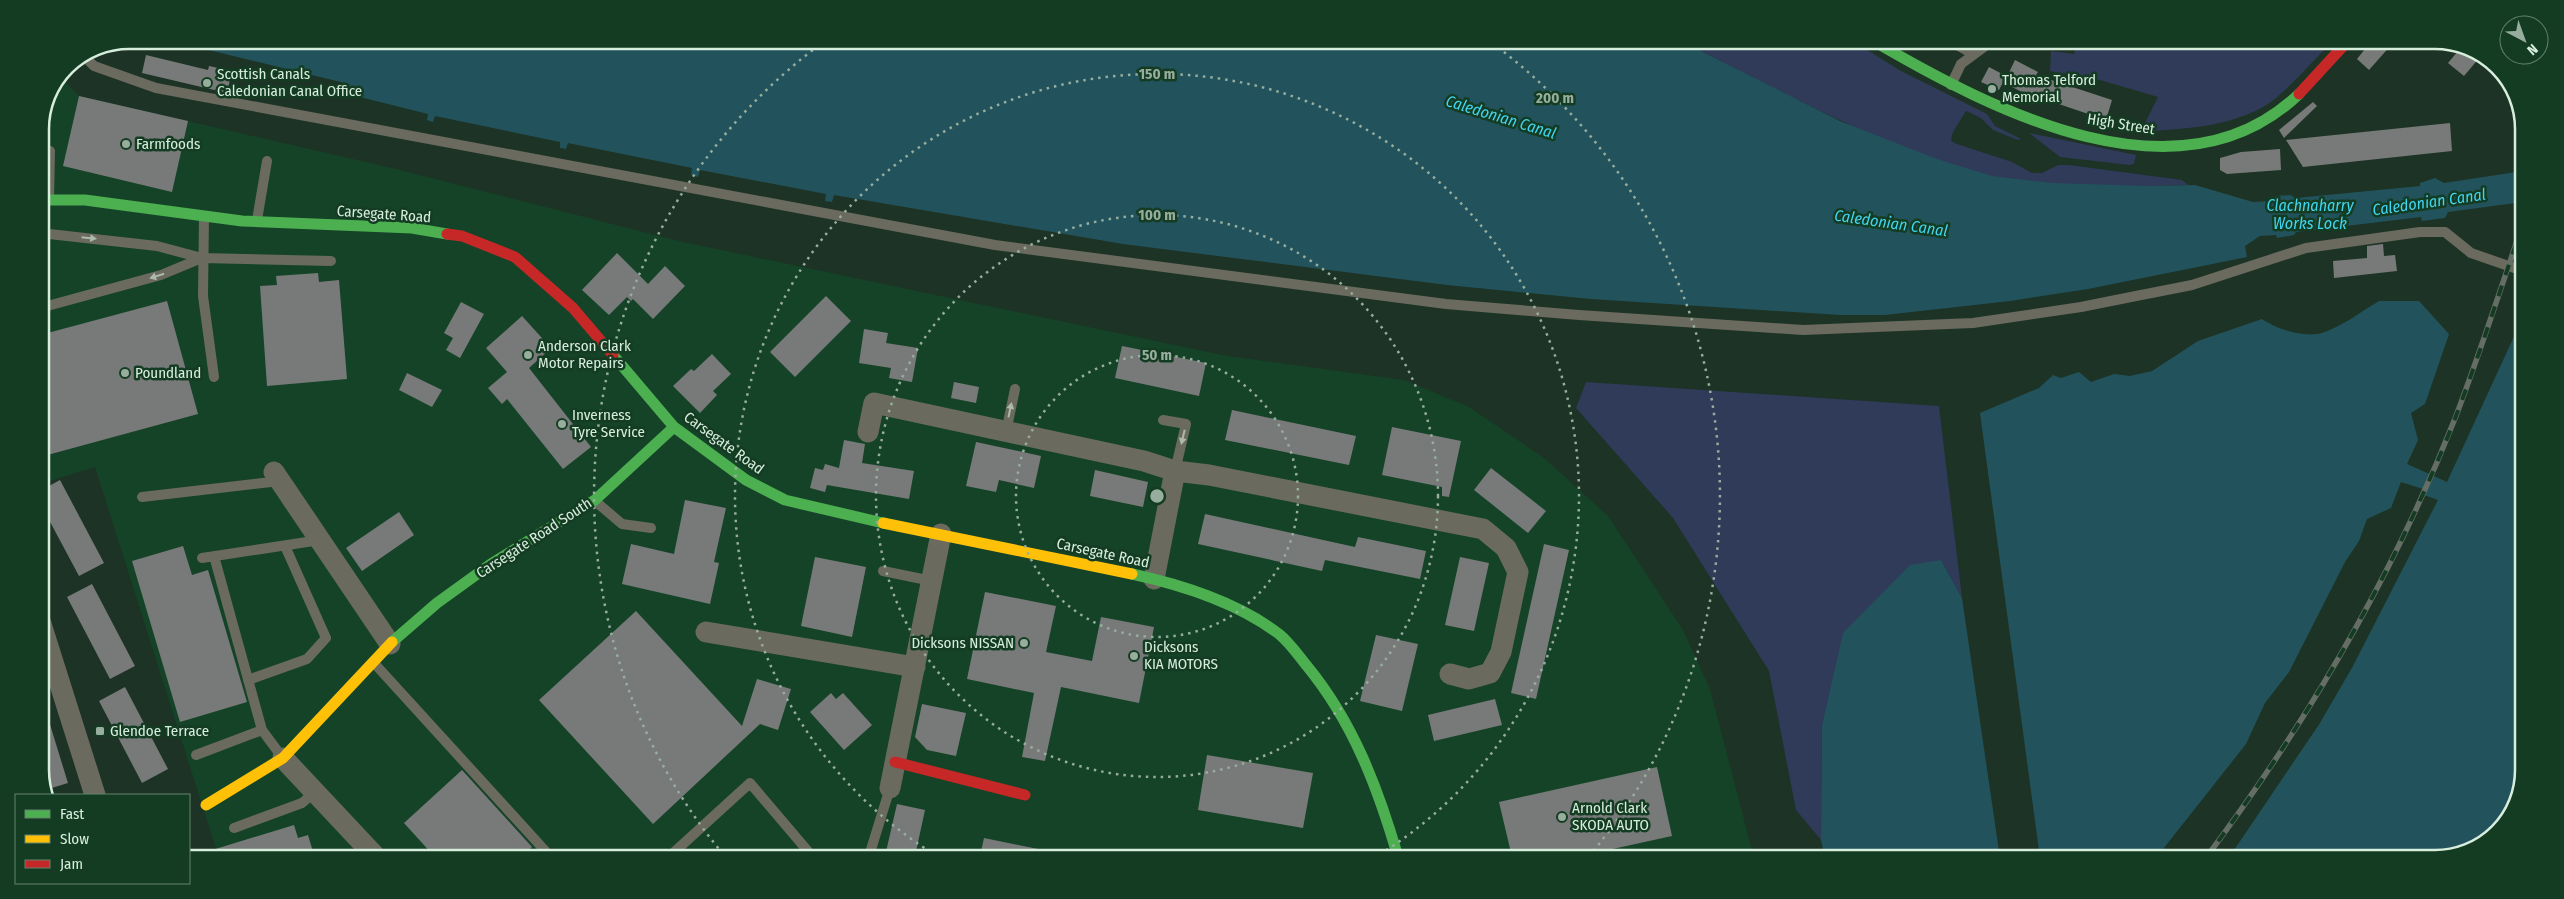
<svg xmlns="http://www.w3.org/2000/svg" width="2564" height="899" viewBox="0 0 2564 899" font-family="'Fira Sans Condensed',sans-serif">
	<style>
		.built { fill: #154327 }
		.green { fill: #303a59 }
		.water { fill: #22535c }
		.building { fill: #787a7a }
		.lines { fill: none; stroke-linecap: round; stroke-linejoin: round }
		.lane { stroke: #6a6a5f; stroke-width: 10 }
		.street { stroke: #6a6a5f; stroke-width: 21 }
		.fast { stroke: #4caf50; stroke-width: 11 }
		.slow { stroke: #ffc107; stroke-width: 11 }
		.jam { stroke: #c62828; stroke-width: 11 }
		.rail-casing { stroke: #656e65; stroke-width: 5.5 }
		.rail { stroke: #143c23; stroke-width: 4; stroke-dasharray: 11; stroke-linecap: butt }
		.oneway { fill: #acb9ab }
		.ring { fill: none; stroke: #97ad9d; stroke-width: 2.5; stroke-dasharray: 2.5 5 }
		.poi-dot { fill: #97ad9d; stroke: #143c23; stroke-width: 2 }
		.labels { text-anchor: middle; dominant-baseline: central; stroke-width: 5; stroke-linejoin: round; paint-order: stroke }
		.poi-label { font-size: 15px; fill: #d8eedd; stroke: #143c23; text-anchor: start }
		.street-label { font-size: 15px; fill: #d8eedd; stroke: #143c23 }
		.water-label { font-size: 16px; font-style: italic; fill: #40d5f1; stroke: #143c23 }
		.rim { fill: none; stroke: #d8eedd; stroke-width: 2.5 }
		.centre { fill: #97ad9d; stroke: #143c23; stroke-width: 2.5 }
		.ring-label { font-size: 15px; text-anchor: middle; font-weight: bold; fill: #97ad9d; stroke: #143c23; stroke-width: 5; stroke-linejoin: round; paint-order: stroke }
	</style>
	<rect width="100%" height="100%" fill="#1d3325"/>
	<path class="built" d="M63 74 65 82 79 96 396 169 683 242 1227 356 1404 380 1469 407 1544 458 1608 516 1683 630 1710 689 1754 858 218 855 95 467 40 484V123Z"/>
	<path class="green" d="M1685 43H1856L1901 71 1987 114 1995 126 2021 139 2018 140 1993 130 1981 118 1966 111 1953 132 1951 140 1954 143 2012 162 2032 173H2042L2058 165H2069L2182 180 2188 185C2129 187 2047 189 1991 176 1883 149 1784 92 1685 43Z
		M2077 44H2330C2312 62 2295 82 2276 98 2243 126 2182 130 2141 131L2158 97 2100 80 2050 71 2051 51 2074 54Z
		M2029 133 2136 155 2134 164 2129 165 2060 157Z
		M1586 382 1939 406 1962 598 1941 560 1822 726 1821 840 1796 810 1769 671 1673 518 1576 408Z"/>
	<path class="water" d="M167 40 1685 43 1840 121 1937 159 1992 176 2052 183 2148 186 2195 185 2253 202 2272 201 2275 196 2290 195 2296 198 2420 186V183L2435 178 2444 183 2523 171V202L2448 212 2445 218 2422 221 2421 217 2296 232 2294 235 2277 238 2276 235 2260 236 2245 246 2247 257 2088 289 2010 301 1885 315H1840L1591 299 1447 285 1123 244 834 195 832 202 825 201 826 194 700 170 698 177 691 175 692 168 568 143 566 149 560 148V142L435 116 433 122 427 120 428 114 352 95 349 84Z
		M2379 301H2419L2449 334 2425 404 2411 413 2418 440 2407 464 2447 482 2523 317 2519 798 2489 841 2435 859H2228L2320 723 2353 666 2438 500 2424 495 2426 490 2401 482 2391 508 2367 519 2359 541 2345 562 2289 672 2265 703 2246 744 2156 858H2040L1980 413 2039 388 2053 375 2061 378 2079 372 2091 382 2114 374 2130 376 2152 371 2198 341 2262 319C2278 330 2307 339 2325 332 2344 325 2362 311 2379 301Z
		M1941 560 1962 598 2000 858H1825L1821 840 1822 726 1843 633 1910 565Z"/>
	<path class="building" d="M2369 44H2392L2369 70 2357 59Z
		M2463 45 2480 57 2464 76 2448 63Z
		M146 55 208 70 209 66 232 71 227 93 142 73Z
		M2015 60 2038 72 2036 75 2112 100 2106 120 2041 98 2040 101 2004 83Z
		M1989 67 2006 76 1999 90 1981 82Z
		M79 96 188 121 172 192 63 166Z
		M2313 102 2317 106 2284 138 2279 130Z
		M2450 123 2452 151 2303 167 2286 140Z
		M2280 149 2281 170 2227 174 2220 170V158L2241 152Z
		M2383 244 2384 256 2395 255 2397 271 2334 278 2333 261 2367 258V246Z
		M617 253 648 284 665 266 685 286 653 319 633 299 631 301 627 297 609 315 582 290Z
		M318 273 319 282 339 280 347 379 267 386 260 286 277 285 276 276Z
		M826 296 851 321 795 377 770 352Z
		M167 301 198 414 40 457V335Z
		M461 302 484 314 460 358 446 350 453 338 444 333Z
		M522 316 551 348 529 368 591 447 563 469 507 399 502 404 488 388 507 372 486 348Z
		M864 329 888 333 886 343 918 348 912 382 889 378 891 368 859 363Z
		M1122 346 1206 363 1199 396 1115 378Z
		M712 354 731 374 713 391 717 395 700 413 673 386 691 369 694 371Z
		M407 373 442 390 432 407 399 390Z
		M954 382 979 387 976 403 951 398Z
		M1232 410 1356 436 1349 465 1225 440Z
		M1392 427 1461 441 1449 497 1442 496V487L1382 475Z
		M844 440 865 444 862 463 914 471 909 499 827 485 825 492 810 488 815 468 823 470 825 464 839 468Z
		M976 442 1041 456 1034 488 999 480 996 492 966 486Z
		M1491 468 1546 511 1528 533 1474 490Z
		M1095 470 1148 482 1143 507 1090 496Z
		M60 480 104 563 79 576 40 503V491Z
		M685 500 726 508 714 562 719 563 710 604 622 584 631 544 674 554Z
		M399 512 414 535 362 571 346 548Z
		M1205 514 1355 547 1358 537 1426 551 1420 579 1325 560 1322 571 1198 544Z
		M1544 544 1569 550 1536 699 1511 693Z
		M183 546 192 575 208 570 247 702 180 722 132 561Z
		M815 557 866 567 852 637 801 626Z
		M1460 557 1489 563 1474 631 1445 625Z
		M92 584 135 666 110 679 67 597Z
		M985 592 1056 606 1046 652 1092 661 1101 617 1154 627 1139 703 1061 687 1045 761 1022 757 1034 693 967 679Z
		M636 611 742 726 757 679 791 689 778 730 760 724 653 824 539 700Z
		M1376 635 1418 644 1402 711 1360 701Z
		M125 687 168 769 142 783 99 701Z
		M831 693 836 699 843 693 872 725 844 750 810 712Z
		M1495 699 1502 725 1434 741 1428 715Z
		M922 704 966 713 956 756 927 750 915 737Z
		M44 705 68 783 45 790 40 776V706Z
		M1207 755 1313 773 1303 828 1198 810Z
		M1657 767 1672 836 1576 857H1512L1499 802Z
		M462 770 532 847 524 855H433L404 823Z
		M897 804 925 810 915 856H885Z
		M294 825 298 838 308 835 314 855H210L209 851Z
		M984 838 1038 849 1037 856H980Z"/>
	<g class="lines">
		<path class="lane" d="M1955 44 1973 54
			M83 55 94 66 156 88 995 245 1446 304 1579 315 1803 330 1973 323 2081 307 2131 297 2192 285 2306 248 2420 232H2445L2471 253 2523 271
			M1951 85 1961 64 1988 44
			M40 152 50 151 49 200
			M204 217 203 296 214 377
			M257 220 267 161
			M40 233 157 246 202 258 331 261
			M40 308 161 275 202 258
			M1163 420 1186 424 1175 471
			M1006 432 1015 389
			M142 497 280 481
			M595 501 622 524 651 528
			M214 556 262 730 282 757
			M202 558 320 540
			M883 571 932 581
			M374 663 549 855
			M248 680 307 659 326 638 285 546
			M196 755 262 730
			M234 828 302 803 315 792
			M671 855 750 783 812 856
			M869 856 890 788"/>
		<path class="street" d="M868 432 874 403 1144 461 1175 471 1209 475 1483 529 1506 548 1518 572 1501 652 1490 673 1469 679 1450 674
			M274 472 390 644
			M1154 579 1175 471
			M40 621 95 795
			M706 632 915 667
			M283 758 374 855
			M890 788 941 534"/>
		<path class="fast" d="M1877 43C1994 111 2180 208 2299 94
			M40 200H85L242 221 412 228 447 234
			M613 355 674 427 746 480 785 500 883 523
			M1132 574C1183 585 1237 602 1279 634 1290 643 1298 655 1307 666 1353 722 1378 788 1398 857
			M392 642 437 603 491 564 595 500 674 427"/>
		<path class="slow" d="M883 523 1132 574
			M206 805 283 758 392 642"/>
		<path class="jam" d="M2299 94 2345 44
			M447 234 462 236 515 257 573 308 613 355
			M895 762 1025 795"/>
		<defs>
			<path id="rail" d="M2205 859C2307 723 2394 574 2456 416 2480 353 2501 288 2523 223"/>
		</defs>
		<use href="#rail" class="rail-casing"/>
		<use href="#rail" class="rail"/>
	</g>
	<defs><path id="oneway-solid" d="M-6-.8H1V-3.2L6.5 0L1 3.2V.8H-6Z" transform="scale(1.25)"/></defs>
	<g class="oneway">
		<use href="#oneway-solid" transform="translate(89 238) rotate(6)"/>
		<use href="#oneway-solid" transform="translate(157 276) rotate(163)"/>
		<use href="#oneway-solid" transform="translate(1010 410) rotate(-78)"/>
		<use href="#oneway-solid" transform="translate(1183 437) rotate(103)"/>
	</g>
	<g class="ring">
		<circle cx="1157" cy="496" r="141"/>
		<circle cx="1157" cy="496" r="281"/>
		<path d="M937 856A422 422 0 1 1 1377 856"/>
		<path d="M723 854A563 563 0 0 1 822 43M1492 43A563 563 0 0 1 1591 854"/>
	</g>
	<g class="poi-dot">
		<circle cx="207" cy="83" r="5"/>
		<circle cx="1992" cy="89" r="5"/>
		<circle cx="126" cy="144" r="5"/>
		<circle cx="528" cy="355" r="5"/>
		<circle cx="125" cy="373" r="5"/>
		<circle cx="562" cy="424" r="5"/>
		<circle cx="1024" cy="643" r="5"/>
		<circle cx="1134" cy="656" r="5"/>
		<rect x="95" y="726" width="10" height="10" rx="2.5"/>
		<circle cx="1562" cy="817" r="5"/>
	</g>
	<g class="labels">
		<g class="poi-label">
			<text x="217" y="74">Scottish Canals<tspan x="217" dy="17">Caledonian Canal Office</tspan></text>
			<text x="2002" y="80">Thomas Telford<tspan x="2002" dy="17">Memorial</tspan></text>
			<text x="136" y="144">Farmfoods</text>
			<text x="538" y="346">Anderson Clark<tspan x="538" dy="17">Motor Repairs</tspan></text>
			<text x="135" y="373">Poundland</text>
			<text x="572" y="415">Inverness<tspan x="572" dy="17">Tyre Service</tspan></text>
			<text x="1014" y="643" text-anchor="end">Dicksons NISSAN</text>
			<text x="1144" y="647">Dicksons<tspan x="1144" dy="17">KIA MOTORS</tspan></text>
			<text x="110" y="731">Glendoe Terrace</text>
			<text x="1572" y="808">Arnold Clark<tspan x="1572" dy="17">SKODA AUTO</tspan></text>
		</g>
		<g class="street-label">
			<text transform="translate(2121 124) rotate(9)">High Street</text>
			<text transform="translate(384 214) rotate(4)">Carsegate Road</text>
			<text transform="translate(724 443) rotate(36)">Carsegate Road</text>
			<text transform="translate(534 538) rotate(-33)">Carsegate Road South</text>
			<text transform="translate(1103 553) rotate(12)">Carsegate Road</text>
		</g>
		<g class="water-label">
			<text transform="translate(1501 117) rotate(17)">Caledonian Canal</text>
			<text transform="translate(2429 202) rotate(-8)">Caledonian Canal</text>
			<text x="2310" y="205">Clachnaharry<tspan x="2310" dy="18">Works Lock</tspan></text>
			<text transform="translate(1891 223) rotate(8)">Caledonian Canal</text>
		</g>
	</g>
	<path d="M0 0H2564V899H0ZM129 49H2435A80 80 0 0 1 2515 129V770A80 80 0 0 1 2435 850H129A80 80 0 0 1 49 770V129A80 80 0 0 1 129 49Z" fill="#143c23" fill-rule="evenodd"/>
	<path class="rim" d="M129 49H2435A80 80 0 0 1 2515 129V770A80 80 0 0 1 2435 850H129A80 80 0 0 1 49 770V129A80 80 0 0 1 129 49Z"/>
	<circle cx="1157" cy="496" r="8" class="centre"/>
	<g class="ring-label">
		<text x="1157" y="79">150 m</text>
		<text x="1555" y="103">200 m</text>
		<text x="1157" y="220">100 m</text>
		<text x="1157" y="360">50 m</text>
	</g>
	<rect x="15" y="794" width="175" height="90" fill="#143c23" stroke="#62836d"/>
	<rect x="25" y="810" width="25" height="8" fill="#4caf50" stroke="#62836d"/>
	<text x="60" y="819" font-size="15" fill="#d8eedd">Fast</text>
	<rect x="25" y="835" width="25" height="8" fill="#ffc107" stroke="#62836d"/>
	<text x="60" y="844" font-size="15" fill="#d8eedd">Slow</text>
	<rect x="25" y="860" width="25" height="8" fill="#c62828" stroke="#62836d"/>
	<text x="60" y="869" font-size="15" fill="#d8eedd">Jam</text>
	<g transform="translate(2524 40) rotate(139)"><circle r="24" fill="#143c23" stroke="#62836d"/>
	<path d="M0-4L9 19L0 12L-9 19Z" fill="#97ad9d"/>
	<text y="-8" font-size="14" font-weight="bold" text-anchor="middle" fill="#d8eedd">N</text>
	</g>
</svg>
